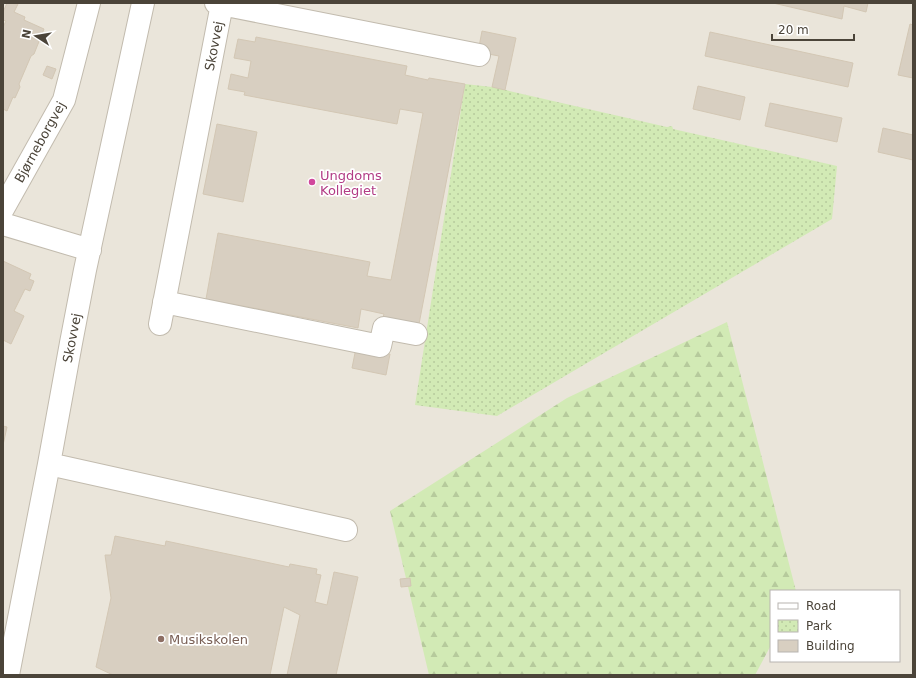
<svg xmlns="http://www.w3.org/2000/svg" width="916" height="678" viewBox="0 0 916 678" font-family="'DejaVu Sans',sans-serif">
	<style>
		.residential { fill: #eae5da; fill-rule: evenodd }
		.forest { fill: url(#forest-firs) }
		.park { fill: url(#park-dots) }
		.building { fill: #d8cfc1; stroke: #d3c7b4 }
		.lines { fill: none; stroke-linecap: round; stroke-linejoin: round }
		.minor-casing { stroke: #c2bbae; stroke-width: 24 }
		.minor { stroke: #fff; stroke-width: 22 }
		.hotel-dot { fill: #d1479c; stroke: #fff; stroke-width: 1.5 }
		.education-dot { fill: #8d6e63; stroke: #fff; stroke-width: 1.5 }
		.labels { text-anchor: middle; dominant-baseline: central; stroke-width: 3.5; stroke-linejoin: round; paint-order: stroke }
		.street-label { font-size: 13px; fill: #4b4439; stroke: #fff }
		.hotel-label { font-size: 13px; fill: #b23c85; stroke: #fff; text-anchor: start }
		.education-label { font-size: 13px; fill: #785e54; stroke: #fff; text-anchor: start }
	</style>
	<defs>
		<pattern id="forest-firs" width="22" height="20" patternUnits="userSpaceOnUse"><rect width="22" height="20" fill="#d2eab5"/><path d="M5 1l3.5 6h-7zM16 11l3.5 6h-7z" fill="#b6ca9c"/></pattern>
		<pattern id="park-dots" width="8" height="8" patternUnits="userSpaceOnUse"><rect width="8" height="8" fill="#d2eab5"/><path d="M2 2h.1M6 6h.1" fill="none" stroke="#b6ca9c" stroke-width="1.8" stroke-linecap="round"/></pattern>
	</defs>
	<rect width="100%" height="100%" fill="#f6f3ec"/>
	<path class="residential" d="M3 3H913V675H3ZM771 591H899V661H771Z"/>
	<path class="forest" d="M727 322 796 591H771V645L755 675H429L390 511 567 398Z"/>
	<path class="park" d="M465 84 492 87 667 127 672 126 673 129 837 166 832 219 497 416 415 405Z"/>
	<path class="building" d="M7 3 18 4 14 12 25 17 24 20 44 29 34 54 31 56 19 84 20 87 15 98 13 97 7 111 3 109V27L6 21 3 20V12Z
		M773 3H868L866 12 844 6 842 19Z
		M910 24 913 25V78L898 75Z
		M482 31 516 38 505 90 492 87 499 56 478 52Z
		M710 32 853 63 848 87 705 56Z
		M256 37 407 66 405 75 428 80 429 78 465 84 419 324 383 317 384 314 361 309 358 328 206 299 218 233 370 262 367 276 391 280 423 113 400 109 397 124 244 95 245 92 228 89 231 74 248 78 251 61 234 58 238 39 255 42Z
		M47 66 56 69 52 79 43 75Z
		M698 86 745 97 740 120 693 109Z
		M770 103 842 118 837 142 765 126Z
		M217 124 257 132 243 202 203 194Z
		M883 128 913 135V160L878 152Z
		M3 261 31 274 29 279 34 281 30 291 25 289 14 311 24 316 11 344 3 340Z
		M356 348 390 354 386 375 352 368Z
		M3 426 7 427 3 445Z
		M115 536 165 546 166 541 289 567 290 564 317 569 316 574 321 575 315 602 327 605 334 572 358 577 336 675H287L300 615 284 607 270 675H113L96 667 111 598 105 555H111Z
		M410 578 411 586 401 587 400 579Z"/>
	<g class="lines">
		<defs>
			<path id="minor" d="M216 3 479 55
				M3 209 64 100 89 3
				M3 224 90 250
				M164 302 380 346 384 328 416 334
				M160 324 222 4
				M49 464 346 530
				M8 675 49 464 71 343 85 270 143 3"/>
		</defs>
		<use href="#minor" class="minor-casing"/>
		<use href="#minor" class="minor"/>
	</g>
	<circle class="hotel-dot" cx="312" cy="182" r="4"/>
	<circle class="education-dot" cx="161" cy="639" r="4"/>
	<g class="labels">
		<g class="street-label">
			<text transform="translate(214 46) rotate(-79)">Skovvej</text>
			<text transform="translate(40 142) rotate(-61)">Bjørneborgvej</text>
			<text transform="translate(72 338) rotate(-79)">Skovvej</text>
		</g>
		<g class="hotel-label">
			<text x="320" y="175">Ungdoms<tspan x="320" dy="15">Kollegiet</tspan></text>
		</g>
		<g class="education-label">
			<text x="169" y="639">Musikskolen</text>
		</g>
	</g>
	<rect width="916" height="678" fill="none" stroke="#4b4439" stroke-width="8"/>
	<rect x="770" y="590" width="130" height="72" fill="#ffffff" stroke="#b7b4b0"/>
	<rect x="778" y="603" width="20" height="6" fill="#ffffff" stroke="#b7b4b0"/>
	<text x="806" y="610" font-size="12" fill="#4b4439">Road</text>
	<rect x="778" y="620" width="20" height="12" fill="url(#park-dots)" stroke="#b7b4b0"/>
	<text x="806" y="630" font-size="12" fill="#4b4439">Park</text>
	<rect x="778" y="640" width="20" height="12" fill="#d8cfc1" stroke="#b7b4b0"/>
	<text x="806" y="650" font-size="12" fill="#4b4439">Building</text>
	<g transform="translate(36 36) rotate(282)" stroke="#ffffff" stroke-width="3" paint-order="stroke">
	<path d="M0-3L7 15L0 10L-7 15Z" fill="#4b4439"/>
	<text y="-6" font-size="11" font-weight="bold" text-anchor="middle" fill="#4b4439">N</text>
	</g>
	<path d="M772 34v6h82v-6" fill="none" stroke="#4b4439" stroke-width="2"/>
	<text x="778" y="34" font-size="12" fill="#4b4439" stroke="#ffffff" stroke-width="3" paint-order="stroke">20 m</text>
</svg>
